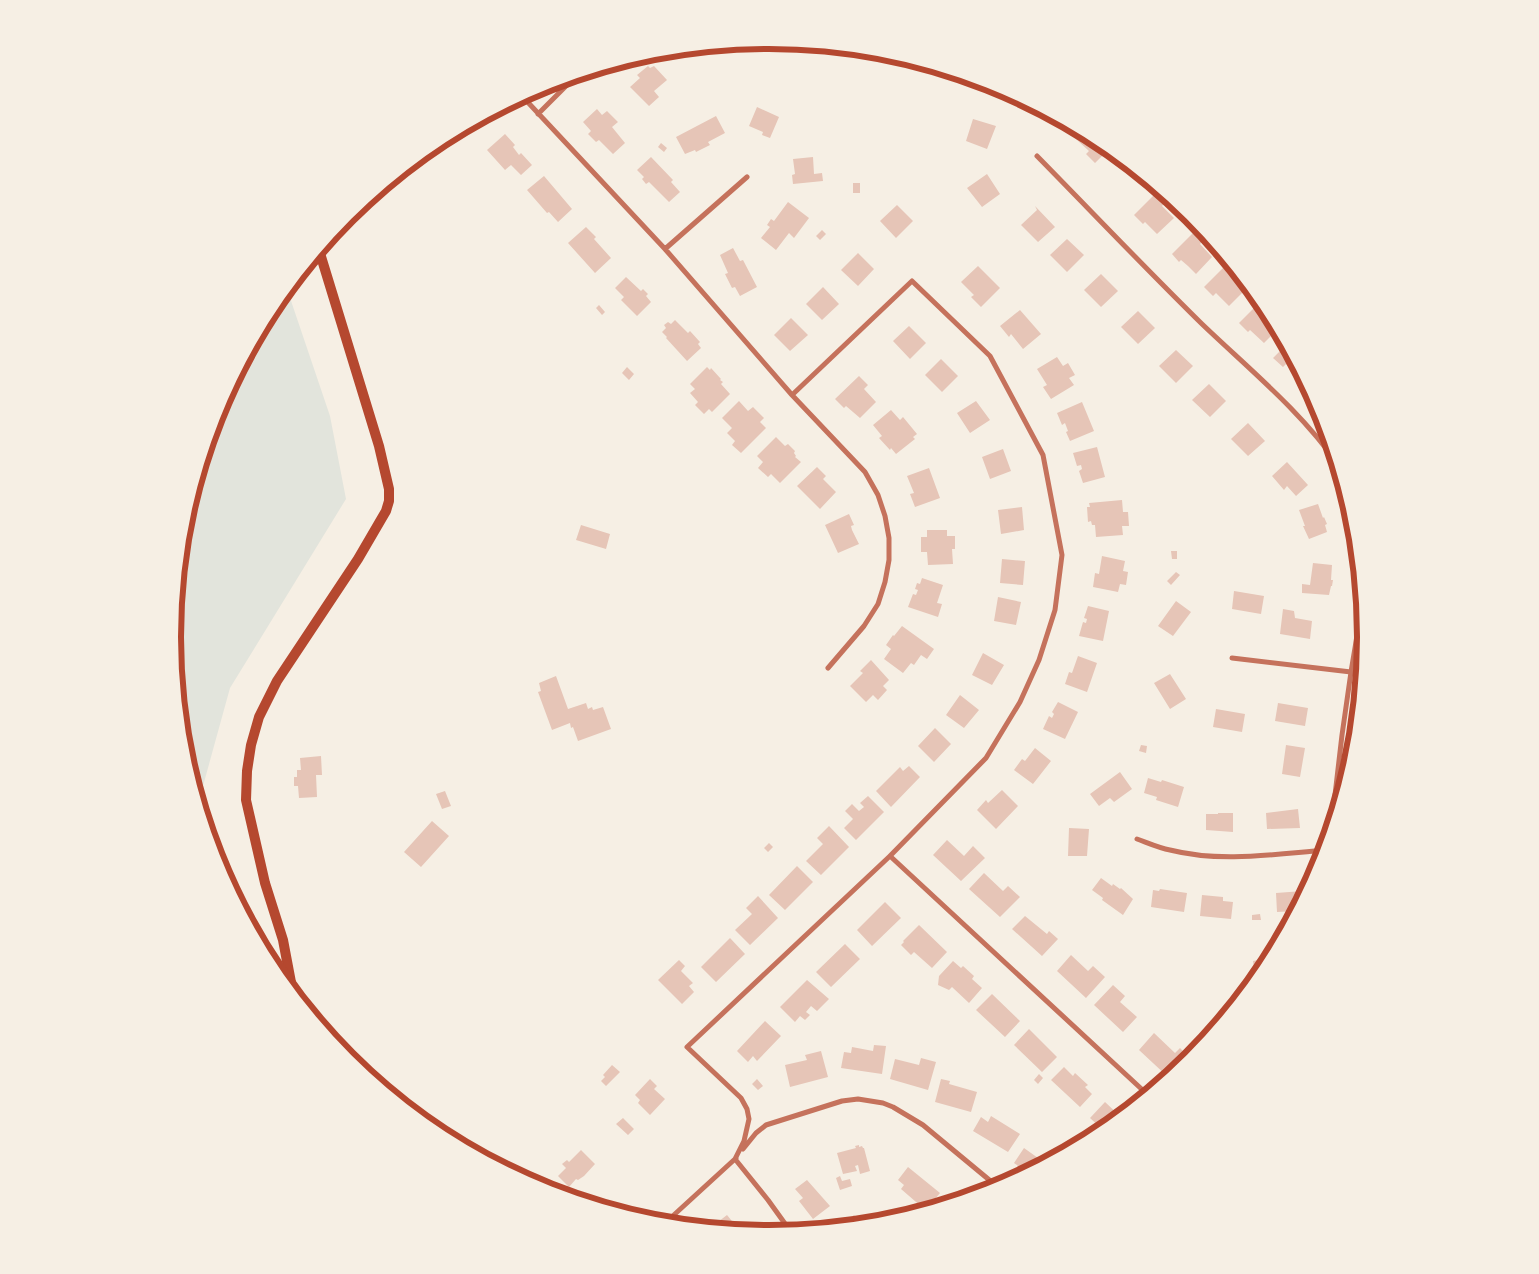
<svg xmlns="http://www.w3.org/2000/svg" width="1539" height="1274" viewBox="0 0 1539 1274" font-family="'Noto Sans',sans-serif">
	<style>
		.green { fill: #e2e4dc }
		.building { fill: #e6c5b7 }
		.lines { fill: none; stroke-linecap: round; stroke-linejoin: round }
		.minor { stroke: #c5725c; stroke-width: 5 }
		.secondary { stroke: #b5482f; stroke-width: 10 }
		.rim { fill: none; stroke: #b5482f; stroke-width: 6 }
	</style>
	<rect width="100%" height="100%" fill="#f6efe4"/>
	<path class="green" d="M287 289 330 416 346 499 230 688 203 786 221 871 218 865 184 753 173 637 184 520 218 408 273 305Z"/>
	<path class="building" d="M648 66 650 68 654 66 667 80 654 91 659 97 649 106 630 87 640 78 637 75Z
		M1031 103 1044 110V112H1030Z
		M757 107 779 117 770 138 762 135 763 132 749 126Z
		M597 109 602 115 607 111 618 122 612 127 625 143 613 154 599 140 596 142 588 134 591 131 583 122Z
		M716 116 725 133 708 142 710 145 696 152 695 150 685 154 676 137Z
		M973 119 996 126 987 149 966 141Z
		M1084 131 1101 141 1110 148 1095 163 1086 154 1089 151 1076 139Z
		M505 134 515 145 513 147 519 155 521 153 532 165 521 175 511 165 505 170 487 150Z
		M661 143 667 148 664 152 658 147Z
		M651 157 673 180 671 182 680 192 669 202 649 182 646 184 642 179 644 177 637 170Z
		M813 157 814 174 822 173 823 181 793 184 792 175 795 174 793 159Z
		M987 174 1000 194 982 207 967 188Z
		M544 176 572 209 558 222 549 212 547 213 527 190Z
		M853 183H860V193H853Z
		M1157 192 1166 201 1162 206 1174 218 1157 234 1145 222 1143 224 1134 215Z
		M788 202 809 218 794 238 789 233 776 250 761 238 770 227 767 225 771 219 774 221Z
		M897 205 913 221 896 238 880 221Z
		M1035 206 1055 227 1038 242 1021 225 1037 210Z
		M586 227 596 237 594 239 611 258 595 273 568 243Z
		M822 230 826 234 820 240 816 236Z
		M1195 231 1204 240 1200 244 1212 257 1196 274 1188 266 1181 260 1179 262 1172 254Z
		M1067 239 1084 255 1067 272 1050 255Z
		M733 248 740 261 743 260 757 287 740 296 735 287 732 288 725 274 728 273 720 255Z
		M858 253 874 269 858 286 841 270Z
		M978 266 1000 288 981 307 971 297 974 295 961 282Z
		M1223 268 1230 275 1234 271 1242 279 1238 283 1245 290 1229 306 1216 293 1213 296 1204 287Z
		M1101 274 1118 291 1101 307 1084 290Z
		M626 277 641 291 643 289 648 294 646 296 651 302 637 316 621 300 624 297 615 288Z
		M823 287 839 304 822 320 806 304Z
		M1258 304 1274 320 1278 329 1264 343 1250 330 1248 332 1239 323Z
		M599 305 605 312 602 315 596 308Z
		M1020 310 1041 334 1023 349 1011 334 1009 337 1000 326Z
		M1138 311 1155 328 1138 344 1121 327Z
		M791 318 808 335 790 351 774 335Z
		M675 320 688 333 690 331 700 342 698 344 701 348 687 361 666 338 667 337 662 332 666 328 664 325 668 322 671 324Z
		M909 326 926 343 910 359 893 341Z
		M1287 344 1302 373 1299 378 1286 364 1283 367 1273 358Z
		M1176 350 1193 366 1176 383 1159 366Z
		M1057 357 1063 366 1068 363 1075 375 1069 378 1074 385 1051 399 1043 387 1047 385 1037 369Z
		M941 359 958 376 942 392 925 375Z
		M627 367 634 374 629 380 622 373Z
		M707 367 710 370 711 368 721 379 720 380 723 382 721 384 730 394 712 412 709 409 704 414 695 405 698 402 690 393 695 389 690 384Z
		M859 376 868 385 864 389 876 402 860 418 846 406 844 408 835 399Z
		M1209 384 1226 401 1210 417 1192 400Z
		M739 401 748 411 753 407 764 418 760 422 766 428 741 453 732 445 735 441 727 433 732 428 722 418Z
		M976 401 990 420 970 433 957 413Z
		M1082 402 1094 431 1070 441 1066 432 1068 431 1065 423 1062 425 1057 413Z
		M891 410 900 420 903 417 917 434 913 437 915 439 896 454 891 448 890 450 879 438 882 436 873 425Z
		M1248 423 1265 441 1248 456 1231 439Z
		M776 437 785 446 788 444 795 451 794 453 796 456 795 457 801 462 780 483 771 474 768 477 758 468 763 462 757 456Z
		M1097 447 1105 477 1083 483 1079 471 1082 469 1081 465 1077 466 1073 453Z
		M1003 449 1011 471 990 479 982 457Z
		M1287 462 1308 485 1296 496 1287 486 1284 490 1272 476Z
		M817 467 826 476 823 479 836 492 820 509 797 486Z
		M929 468 940 498 915 507 910 494 914 493 907 476Z
		M1122 500 1123 512H1128L1129 526H1122L1123 535 1096 537 1095 525H1092L1091 521 1088 522 1087 507H1090L1089 503Z
		M1318 504 1323 518 1324 517 1327 524 1325 525 1327 532 1309 539 1303 526H1305L1299 510Z
		M1022 507 1024 530 1001 534 998 510Z
		M849 514 854 525 851 526 852 530 859 544 838 553 825 525Z
		M581 525 610 534 606 549 576 540Z
		M927 530H947V536H955V549H952L953 564 928 565 927 552H921V537H927Z
		M1171 551H1177V559H1172Z
		M1102 556 1125 561 1123 571 1128 572 1126 585 1120 584 1118 592 1093 587 1095 573 1099 574Z
		M1002 559 1025 561 1023 585 1000 583Z
		M1313 563 1332 565 1331 580H1333L1332 586H1331L1329 595 1302 593V584L1310 585Z
		M1176 572 1180 575 1171 585 1167 581Z
		M922 578 943 585 937 603 942 604 938 617 908 607 913 594 916 595 918 590 915 589 917 583 920 584Z
		M1234 591 1264 596 1261 614 1232 609Z
		M998 597 1021 602 1016 625 994 621Z
		M1176 601 1191 612 1173 636 1158 626Z
		M1088 606 1109 611 1103 641 1079 636 1083 622 1086 623 1087 619 1084 618Z
		M1283 609 1294 611 1295 618 1312 621 1310 639 1280 634Z
		M902 626 934 649 927 659 921 655 914 665 911 663 903 673 884 659 891 649 886 645 893 635 894 636Z
		M983 653 1004 665 992 685 972 675Z
		M1078 656 1097 663 1087 692 1065 684 1069 672 1072 673Z
		M871 660 889 680 883 686 887 690 878 700 873 695 866 702 850 686 863 673 860 671Z
		M1170 674 1186 699 1170 709 1154 683Z
		M556 676 568 709 586 703 588 709 592 707 593 710 603 707 611 729 578 741 573 727 571 728 570 723 552 730 538 692 541 691 539 683Z
		M960 695 979 710 964 728 946 715Z
		M1058 702 1078 712 1065 739 1043 729 1049 716 1052 718 1054 714 1052 712Z
		M1278 703 1308 708 1305 726 1275 721Z
		M1216 709 1245 714 1242 732 1213 727Z
		M935 728 951 744 934 762 918 746Z
		M1141 745 1147 746 1146 753 1139 751Z
		M1286 745 1305 748 1300 777 1282 774Z
		M1035 748 1051 761 1033 784 1014 770 1022 759 1025 761Z
		M321 756 322 775H316L317 797 299 798 298 786H294V777H297V770H301L300 758Z
		M909 766 920 777 891 807 876 791 900 767 903 771Z
		M1120 772 1132 789 1114 802 1110 798 1099 806 1090 794Z
		M1148 778 1161 782 1162 780 1184 787 1178 807 1156 800 1157 797 1144 793Z
		M1002 790 1018 806 996 829 977 810 986 800 988 803Z
		M445 791 451 806 442 809 436 794Z
		M868 796 884 812 856 840 844 828 853 819 845 811 852 804 859 811 864 807 860 803Z
		M1298 809 1300 828 1267 829 1266 813Z
		M1218 813H1233V832L1206 830V814H1218Z
		M432 821 449 836 421 867 404 852Z
		M829 826 849 847 821 875 806 861 823 844 817 838Z
		M1069 828 1089 829 1087 856H1068Z
		M947 840 964 856 973 846 985 858 961 881 933 855Z
		M769 843 773 847 768 852 764 848Z
		M797 866 813 882 785 910 769 895Z
		M984 873 1003 891 1008 886 1020 897 1000 917 969 889Z
		M1101 878 1112 886 1113 884 1120 889 1121 888 1133 899 1123 915 1102 900 1103 898 1092 890Z
		M1160 889 1187 893 1184 912 1151 907 1153 890 1159 891Z
		M1303 891 1304 898 1297 911 1277 912 1276 893Z
		M1202 895 1223 897V901L1233 902 1231 919 1200 916Z
		M758 896 778 918 750 945 735 930 752 914 746 908Z
		M885 902 901 918 872 946 857 930Z
		M1260 914 1261 920H1252V915Z
		M1025 916 1047 934 1049 931 1058 939 1042 956 1012 929Z
		M919 925 947 952 932 968 914 952 911 955 901 945 904 942 903 941Z
		M730 938 745 954 716 982 701 967Z
		M845 944 860 959 831 987 816 972Z
		M1071 955 1088 971 1093 966 1105 977 1086 998 1057 971Z
		M679 960 685 966 681 971 693 983 689 986 694 992 682 1004 658 980Z
		M1258 960 1259 968H1254L1253 961Z
		M953 961 961 968 963 966 974 976 972 979 982 988 969 1003 952 987 949 990 938 985 939 976Z
		M807 980 829 999 817 1011 811 1006 806 1012 810 1015 805 1020 800 1016 795 1022 780 1007Z
		M1113 985 1125 996 1120 1002 1137 1017 1123 1032 1094 1005Z
		M992 994 1020 1021 1005 1037 976 1010Z
		M765 1021 781 1036 757 1061 753 1056 748 1062 737 1051Z
		M1029 1029 1057 1057 1042 1072 1014 1045Z
		M1154 1033 1175 1053 1180 1048 1185 1053 1180 1058 1183 1061 1168 1077 1139 1050Z
		M874 1045 886 1046 882 1074 841 1068 844 1052 851 1053 852 1047 873 1051Z
		M821 1051 828 1077 790 1087 785 1065 807 1060 805 1055Z
		M921 1058 936 1062 928 1090 890 1079 895 1059 919 1065Z
		M612 1065 620 1072 606 1086 601 1081 605 1077 603 1075Z
		M1064 1067 1073 1076 1075 1073 1088 1085 1085 1087 1092 1094 1080 1107 1051 1080Z
		M1039 1074 1043 1078 1038 1084 1034 1080Z
		M650 1079 657 1086 654 1089 665 1099 650 1115 638 1103 640 1100 635 1095Z
		M757 1079 763 1086 758 1090 752 1084Z
		M941 1079 950 1081 949 1084 977 1092 971 1112 935 1102Z
		M1105 1102 1121 1117 1104 1131 1090 1118Z
		M991 1116 1020 1134 1008 1152 973 1131 981 1117 988 1122Z
		M623 1118 634 1129 628 1135 616 1124Z
		M859 1145V1147L862 1146 863 1148H864L870 1171 860 1174 858 1165 855 1166 857 1171 843 1174 837 1153 856 1148 855 1146Z
		M1024 1148 1045 1163 1025 1174 1022 1172 1024 1170 1014 1163Z
		M581 1150 595 1164 584 1176 578 1180 576 1179 569 1187 558 1176 566 1168 562 1164 567 1160 569 1162Z
		M908 1167 940 1193 926 1210 920 1212 923 1208 901 1189 904 1185 898 1180Z
		M840 1176 842 1181 850 1179 852 1186 840 1190 836 1178Z
		M807 1180 830 1206 813 1219 799 1201 803 1198 795 1189Z
		M727 1215 740 1231 717 1229 714 1225Z
		M854 1215 863 1225 844 1227 847 1224 845 1222Z"/>
	<g class="lines">
		<path class="minor" d="M522 96 665 249 792 395 865 472 878 495 885 516 889 538V560L885 582 878 604 864 626 828 668
			M538 114 577 75
			M1037 156C1092 212 1146 269 1202 324 1249 369 1302 412 1339 466
			M665 249 747 177
			M1232 658 1351 672
			M1336 817 1335 795 1342 735 1351 672 1363 600
			M1137 839C1148 843 1159 848 1170 850 1221 863 1275 854 1326 850
			M890 856 1148 1095
			M743 1149 756 1133 766 1125 842 1101 858 1099 883 1103 893 1107 923 1125 999 1188
			M736 1158 735 1159 768 1200 791 1232
			M664 1224 735 1159 744 1141 749 1119 747 1109 741 1098 687 1047 890 856 986 758 1020 702 1039 660 1055 610 1062 555 1043 455 990 356 912 281 792 395"/>
		<path class="secondary" d="M293 993 283 940 265 883 246 800 247 771 251 745 259 717 277 681 358 559 386 511 389 501V489L379 446 319 250"/>
	</g>
	<path d="M0 0H1539V1274H0ZM181 637a588 588 0 1 1 1176 0a588 588 0 1 1-1176 0Z" fill="#f6efe4" fill-rule="evenodd"/>
	<path class="rim" d="M181 637a588 588 0 1 1 1176 0a588 588 0 1 1-1176 0Z"/>
</svg>
